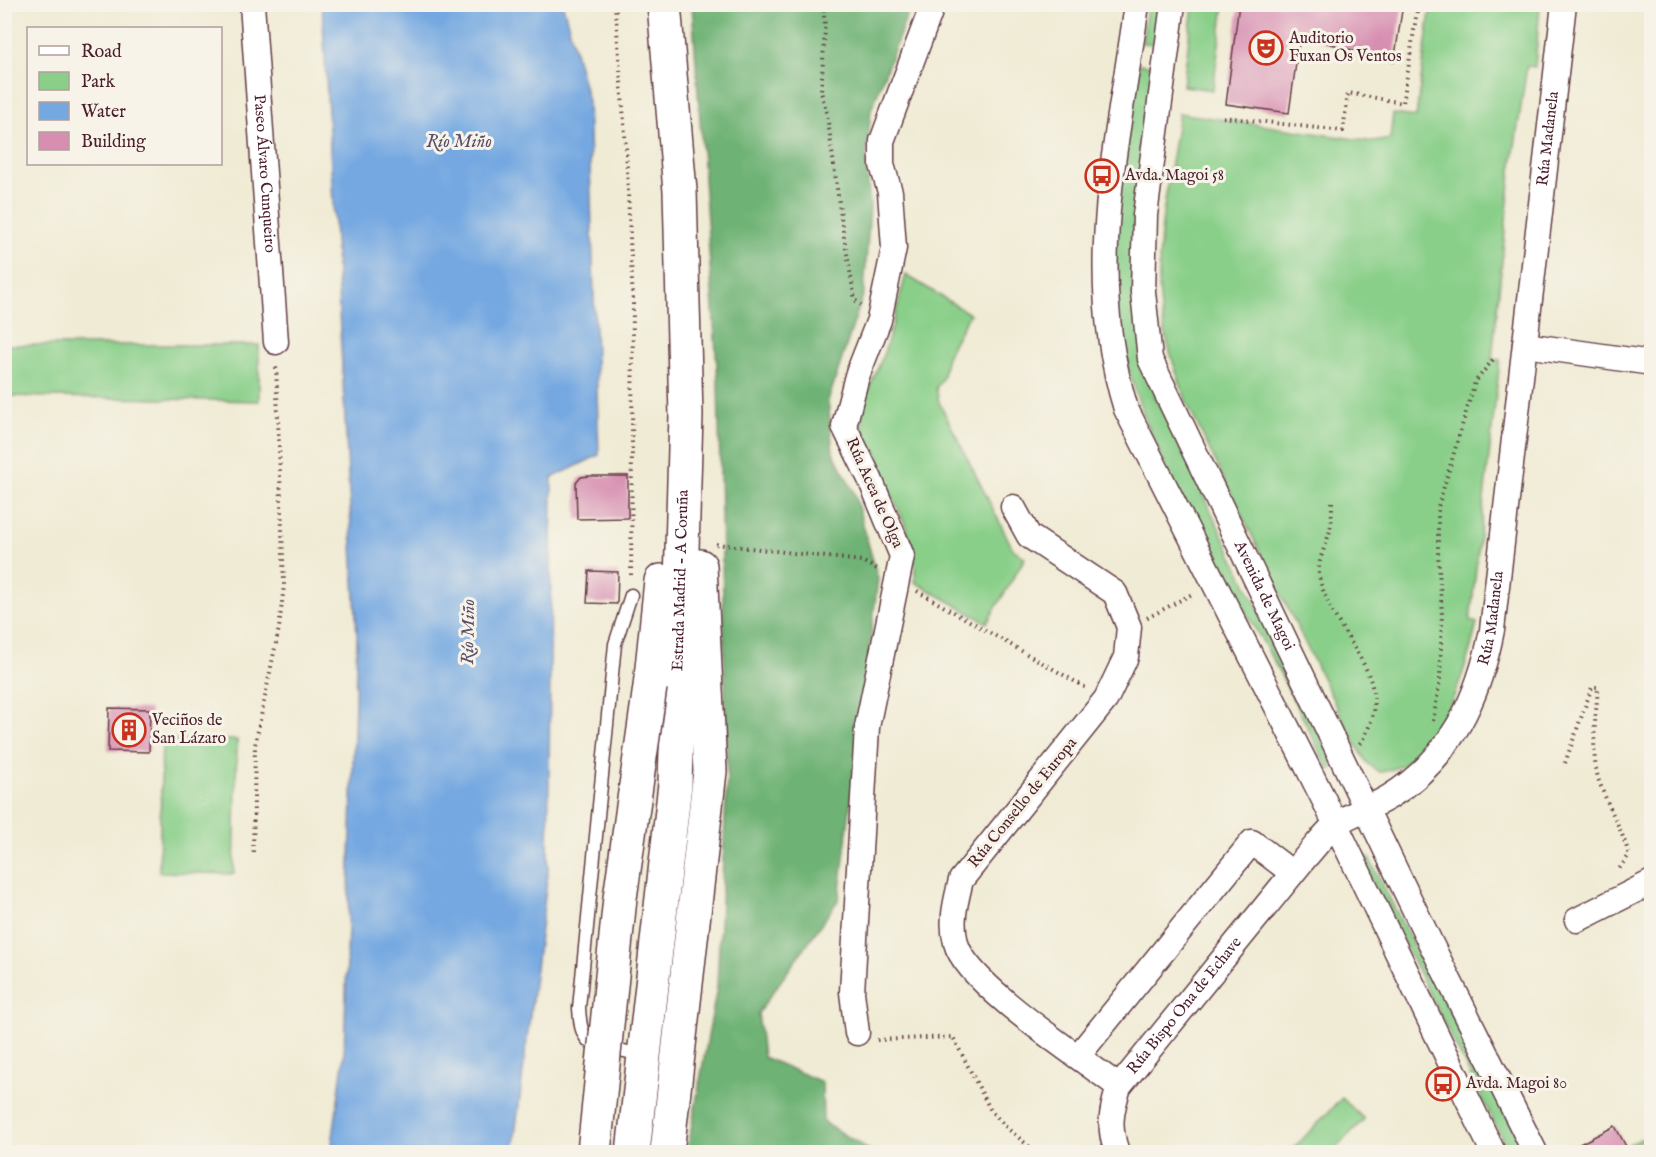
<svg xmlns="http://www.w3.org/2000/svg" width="1656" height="1157" viewBox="0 0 1656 1157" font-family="'IM FELL English',serif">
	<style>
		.green { fill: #89cf89; stroke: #6a775a; stroke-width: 1.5 }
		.forest { fill: #6eb275; stroke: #5c6850; stroke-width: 1.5 }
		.water { fill: #74a8e1; stroke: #5f6486; stroke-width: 1.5 }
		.building { fill: #d78eb1 }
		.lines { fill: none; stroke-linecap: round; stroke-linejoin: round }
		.lane-casing { stroke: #633e44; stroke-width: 15 }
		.street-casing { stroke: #633e44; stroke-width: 27 }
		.highway-casing { stroke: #633e44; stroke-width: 36 }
		.path { stroke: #633e44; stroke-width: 4; stroke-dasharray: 1.5 4.5; stroke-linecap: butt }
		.lane { stroke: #fff; stroke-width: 12 }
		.street { stroke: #fff; stroke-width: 24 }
		.highway { stroke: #fff; stroke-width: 33 }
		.highway-bridge-casing { stroke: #633e44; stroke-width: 36; stroke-linecap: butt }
		.highway-bridge { stroke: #fff; stroke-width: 33 }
		.labels { text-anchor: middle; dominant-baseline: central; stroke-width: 6; stroke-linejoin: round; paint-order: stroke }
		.poi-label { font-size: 16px; fill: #4a1f2b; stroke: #f7f3e8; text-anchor: start }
		.street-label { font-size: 16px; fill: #4a1f2b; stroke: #f7f3e8 }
		.water-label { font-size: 18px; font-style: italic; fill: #594f6b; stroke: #f7f3e8 }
	</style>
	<rect width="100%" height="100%" fill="#f7f3e8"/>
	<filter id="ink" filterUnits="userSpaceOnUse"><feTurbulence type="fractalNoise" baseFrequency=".0167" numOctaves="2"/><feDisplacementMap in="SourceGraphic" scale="12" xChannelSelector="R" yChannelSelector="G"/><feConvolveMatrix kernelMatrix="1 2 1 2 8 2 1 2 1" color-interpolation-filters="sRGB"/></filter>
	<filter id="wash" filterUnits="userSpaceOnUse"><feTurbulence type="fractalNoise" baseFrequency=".008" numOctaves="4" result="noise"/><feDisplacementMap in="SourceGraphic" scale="24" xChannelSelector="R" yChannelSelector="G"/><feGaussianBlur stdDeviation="1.35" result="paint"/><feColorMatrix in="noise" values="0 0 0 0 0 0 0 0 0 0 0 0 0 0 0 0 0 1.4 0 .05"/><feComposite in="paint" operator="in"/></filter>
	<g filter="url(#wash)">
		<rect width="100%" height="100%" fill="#f0ebd4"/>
		<path class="green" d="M1431 4 1540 5 1535 67 1527 66 1511 172 1492 359 1500 360 1470 621 1477 623C1466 670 1437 768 1379 772L1367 763 1351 736 1188 406C1176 372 1163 337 1160 300 1155 238 1170 175 1179 113L1374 142 1390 139 1393 114 1416 117Z
			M1147 5H1163L1158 44 1142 43Z
			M1193 5H1224L1213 90 1183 86Z
			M1139 64 1155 66 1132 241 1133 294 1155 396 1334 765 1331 770C1321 760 1316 743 1309 730 1294 701 1280 671 1263 642 1200 535 1113 398 1114 271 1114 202 1129 132 1139 64Z
			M906 275 970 314C962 328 953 342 947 357 942 372 947 374 936 388L939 402 1013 549 1025 558 987 623 915 582C918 523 879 484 864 432 857 406 873 382 882 358 892 332 898 302 906 275Z
			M5 345H259V401L5 396Z
			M162 739 237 740 234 874 159 872Z
			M1364 854 1369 858 1422 962 1527 1152H1509L1362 860Z
			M1342 1098 1364 1119 1332 1152H1293L1291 1151Z
			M1650 1135 1651 1152H1633L1629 1144Z"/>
		<path class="forest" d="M692 5H911L871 110 866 159 870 206 864 292 828 401 833 452 854 492 878 579 839 899 758 1013 763 1057 822 1082 823 1122 872 1152H687L717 987 727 776 718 381Z"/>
		<path class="water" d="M322 5H563L588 101 599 455 552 478 548 872 513 1152H331L344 1055 357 635Z"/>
		<g id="blocks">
			<path class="building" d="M1239 4H1403L1394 62 1300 35 1289 113 1226 104Z
				M589 476H628V518L577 519 576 483 581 477Z
				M589 571 618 572 617 604 587 603Z
				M109 708 150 709 149 752 108 751Z
				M1615 1126 1629 1152H1564Z"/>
		</g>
	</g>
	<g filter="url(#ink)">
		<use href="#blocks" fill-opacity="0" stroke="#633e44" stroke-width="1.5"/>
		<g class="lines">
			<defs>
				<path id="lane" d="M631 595 615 644 579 1008C580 1021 580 1035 592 1044L642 1055"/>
				<g id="street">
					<path id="s1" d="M252 4 276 342"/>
					<path d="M1137 4C1118 144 1083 270 1126 409L1323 798 1493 1152"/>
					<path id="s2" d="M1173 4 1145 215 1143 292 1150 359 1431 944 1535 1152"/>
					<path d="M1525 345 1652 363"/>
					<path d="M1013 507 1029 536 1115 593 1129 627 1126 657 1106 699 961 880C956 901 950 921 956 943 966 984 1083 1059 1119 1087"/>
					<path d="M1577 920 1652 882"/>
					<path d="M857 1033 852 992 867 727 902 556 870 479 844 426 857 376 879 320 894 248 890 192 882 165V141L933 4"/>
					<path d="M1078 1056 1252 842 1291 872"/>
					<path id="s3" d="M1117 1152C1108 1128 1111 1111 1119 1087L1305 858C1315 847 1325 833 1336 824 1352 813 1373 807 1389 797 1451 759 1479 697 1492 630L1564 4"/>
				</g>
				<g id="highway">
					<path d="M650 687 661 581"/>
					<path id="s4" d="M633 1152 675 784 686 415 680 191 664 4"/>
					<path d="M667 1152 710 771 700 566"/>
				</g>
			</defs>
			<use href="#lane" class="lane-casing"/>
			<use href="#street" class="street-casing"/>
			<use href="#highway" class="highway-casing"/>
			<path class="path" d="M615 4 626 148 633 304 631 579
				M823 4 825 28 821 92 827 114 842 225 855 300 861 305
				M1223 117 1343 131 1348 93 1403 103 1418 4
				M1332 502C1332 511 1332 521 1330 530 1327 543 1317 561 1319 574 1329 638 1406 677 1359 745
				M716 544 862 561 877 569
				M917 591 1088 689
				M1147 618 1194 593
				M1433 721 1440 680 1442 614 1438 554V507L1475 382 1495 357
				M1565 763 1592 687H1598C1596 717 1590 752 1599 781 1608 807 1622 829 1629 855L1617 872
				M253 852 255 745 279 628 284 585 276 364
				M877 1040 953 1037 991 1111 1007 1128 1036 1152"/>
			<use href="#lane" class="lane"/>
			<use href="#street" class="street"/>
			<use href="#highway" class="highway"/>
			<defs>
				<path id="highway-bridge" d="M594 1152 620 898 650 687"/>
			</defs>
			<use href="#highway-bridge" class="highway-bridge-casing"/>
			<use href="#highway-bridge" class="highway-bridge"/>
		</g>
	</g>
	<defs>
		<symbol id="theatre-ring" viewBox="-11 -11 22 22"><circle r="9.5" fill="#f7f3e8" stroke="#c8321e" stroke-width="1.5"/><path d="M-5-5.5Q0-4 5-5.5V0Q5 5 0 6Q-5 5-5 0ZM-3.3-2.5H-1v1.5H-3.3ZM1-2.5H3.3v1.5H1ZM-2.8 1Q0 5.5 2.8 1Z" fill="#c8321e"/></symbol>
		<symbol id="bus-ring" viewBox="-11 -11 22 22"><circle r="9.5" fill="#f7f3e8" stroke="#c8321e" stroke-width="1.5"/><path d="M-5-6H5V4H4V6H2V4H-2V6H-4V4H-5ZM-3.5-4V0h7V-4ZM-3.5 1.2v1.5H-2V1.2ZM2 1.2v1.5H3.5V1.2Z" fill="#c8321e"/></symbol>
		<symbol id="building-ring" viewBox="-11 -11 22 22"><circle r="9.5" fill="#f7f3e8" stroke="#c8321e" stroke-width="1.5"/><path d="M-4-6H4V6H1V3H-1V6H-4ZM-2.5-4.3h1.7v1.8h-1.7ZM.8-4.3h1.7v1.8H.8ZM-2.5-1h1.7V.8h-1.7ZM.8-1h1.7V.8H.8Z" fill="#c8321e"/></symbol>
	</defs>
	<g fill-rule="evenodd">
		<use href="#theatre-ring" x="1247" y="29" width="38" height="38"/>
		<use href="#bus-ring" x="1083" y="157" width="38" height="38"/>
		<use href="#building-ring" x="110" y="711" width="38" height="38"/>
		<use href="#bus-ring" x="1424" y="1065" width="38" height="38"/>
	</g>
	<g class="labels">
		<g class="poi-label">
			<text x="1289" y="39">Auditorio<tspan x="1289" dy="18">Fuxan Os Ventos</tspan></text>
			<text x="1125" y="176">Avda. Magoi 58</text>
			<text x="152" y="721">Veciños de<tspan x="152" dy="18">San Lázaro</tspan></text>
			<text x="1466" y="1084">Avda. Magoi 80</text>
		</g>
		<g class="street-label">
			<text stroke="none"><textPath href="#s3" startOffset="1164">Rúa Madanela</textPath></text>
			<text stroke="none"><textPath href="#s1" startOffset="170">Paseo Álvaro Cunqueiro</textPath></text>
			<text transform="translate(874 493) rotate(66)">Rúa Acea de Olga</text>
			<text stroke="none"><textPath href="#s4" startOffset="574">Estrada Madrid - A Coruña</textPath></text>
			<text stroke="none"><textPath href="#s2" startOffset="620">Avenida de Magoi</textPath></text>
			<text stroke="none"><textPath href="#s3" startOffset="681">Rúa Madanela</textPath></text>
			<text transform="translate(1023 803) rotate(-51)">Rúa Consello de Europa</text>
			<text stroke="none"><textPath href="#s3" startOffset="171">Rúa Bispo Ona de Echave</textPath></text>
		</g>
		<g class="water-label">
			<text x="459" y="142">Río Miño</text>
			<text transform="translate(469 632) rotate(-89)">Río Miño</text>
		</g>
	</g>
	<rect width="1656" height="1157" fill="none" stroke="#f7f3e8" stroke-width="24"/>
	<rect x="27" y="27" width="195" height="138" fill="#f7f3e8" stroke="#b29e9c" stroke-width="1.5"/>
	<rect x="39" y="46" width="30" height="9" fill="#ffffff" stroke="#b29e9c" stroke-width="1.5"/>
	<text x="81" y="57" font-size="18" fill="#4a1f2b">Road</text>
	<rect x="39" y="72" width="30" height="18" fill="#89cf89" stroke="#b29e9c" stroke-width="1.5"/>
	<text x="81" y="87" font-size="18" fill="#4a1f2b">Park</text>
	<rect x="39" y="102" width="30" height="18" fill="#74a8e1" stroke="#b29e9c" stroke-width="1.5"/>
	<text x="81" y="117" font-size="18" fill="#4a1f2b">Water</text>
	<rect x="39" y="132" width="30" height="18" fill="#d78eb1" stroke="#b29e9c" stroke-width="1.5"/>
	<text x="81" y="147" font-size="18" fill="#4a1f2b">Building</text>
</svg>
